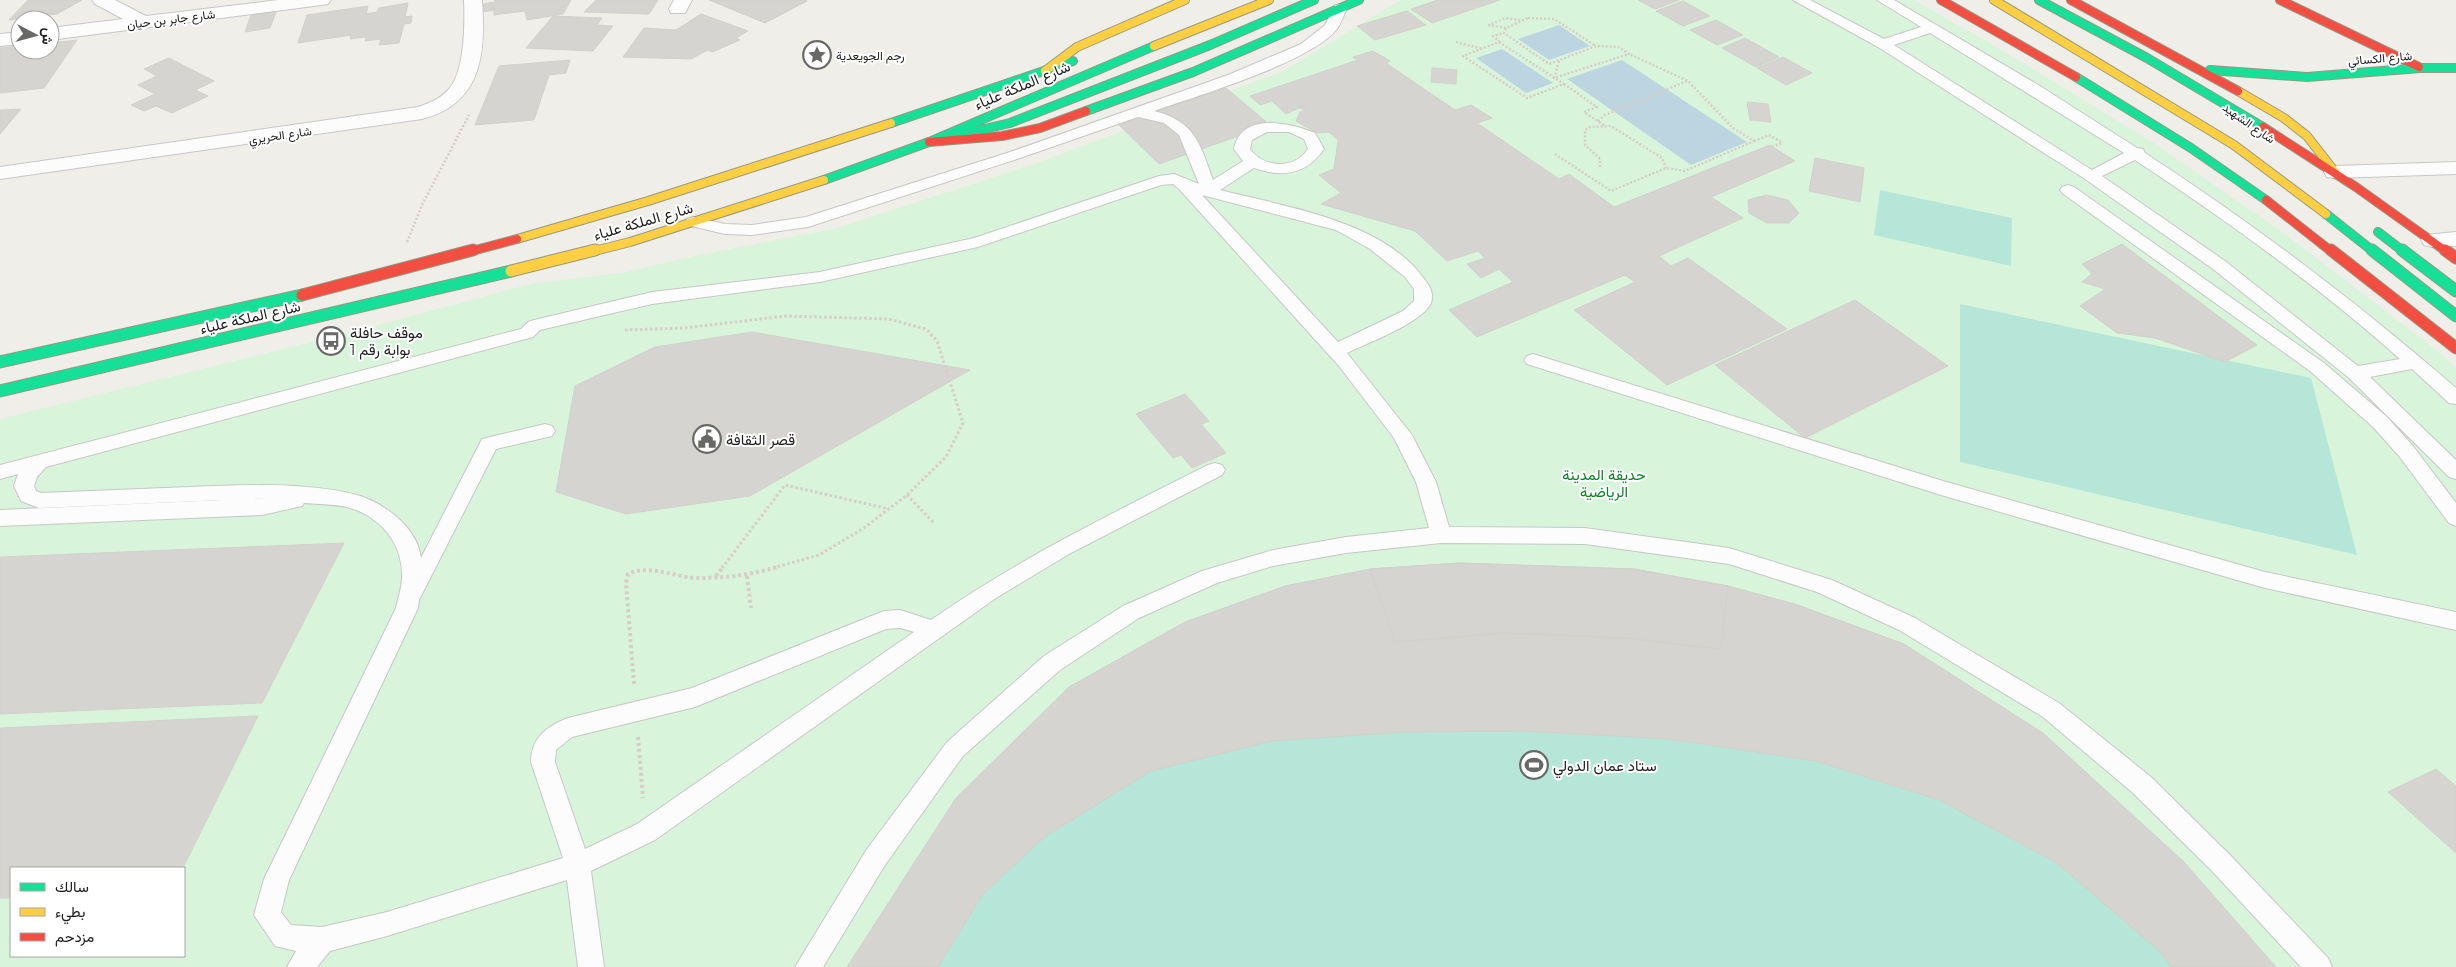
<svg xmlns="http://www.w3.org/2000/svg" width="2456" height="967" viewBox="0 0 2456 967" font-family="Montserrat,Vazirmatn,sans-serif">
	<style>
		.park { fill: #d8f5db; fill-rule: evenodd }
		.pitch { fill: #b5e6d8 }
		.water { fill: #bdd5e1 }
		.building { fill: #d6d4d0; stroke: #d2d0ca }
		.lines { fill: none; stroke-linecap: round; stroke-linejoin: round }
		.lane-casing { stroke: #c7c7c5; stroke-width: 2 }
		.street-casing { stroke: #c7c7c5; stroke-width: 2 }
		.fast-far1-casing { stroke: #949980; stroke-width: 10 }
		.fast-casing { stroke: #949980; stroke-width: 13 }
		.slow-far1-casing { stroke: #949980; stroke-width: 10 }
		.slow-casing { stroke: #949980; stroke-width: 13 }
		.jam-far1-casing { stroke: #949980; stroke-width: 10 }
		.jam-casing { stroke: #949980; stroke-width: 13 }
		.path-far2 { stroke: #d8ccc7; stroke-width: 2.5; stroke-dasharray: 2 2; stroke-linecap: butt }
		.path-far1 { stroke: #d8ccc7; stroke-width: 3; stroke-dasharray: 2.5 2.5; stroke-linecap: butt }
		.path { stroke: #d8ccc7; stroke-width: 4; stroke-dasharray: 3 3; stroke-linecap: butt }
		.lane { fill: #fdfcfc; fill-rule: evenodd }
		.street { fill: #fdfcfc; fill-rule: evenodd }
		.fast-far1 { stroke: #16e098; stroke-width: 8 }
		.fast { stroke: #16e098; stroke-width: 11 }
		.slow-far1 { stroke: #ffcf43; stroke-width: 8 }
		.slow { stroke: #ffcf43; stroke-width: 11 }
		.jam-far1 { stroke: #f24e42; stroke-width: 8 }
		.jam { stroke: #f24e42; stroke-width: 11 }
		.labels { text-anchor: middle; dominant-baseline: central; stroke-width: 4; stroke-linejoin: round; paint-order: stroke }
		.far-street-label { font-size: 12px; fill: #202020; stroke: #fff }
		.far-poi-label { font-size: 12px; fill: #202020; stroke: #fff; text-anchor: start }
		.street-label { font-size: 15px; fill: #202020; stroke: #fff }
		.poi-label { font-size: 15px; fill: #202020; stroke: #fff; text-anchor: start }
		.park-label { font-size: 15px; fill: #0b8226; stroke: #fff }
	</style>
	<rect width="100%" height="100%" fill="#efeee9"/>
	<path class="park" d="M1401 0H1914L2000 49 2149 140 2285 234 2439 352 2456 368V967H0V419L360 330 534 283 622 273 704 254 834 229 1037 163 1285 70ZM11 868H184V956H11Z"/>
	<path class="pitch" d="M1880 190 2012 218 2011 266 1874 235Z
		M1960 304 2311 378 2357 555 1960 462Z
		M1460 563 1633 569 1728 586 1795 604 1904 644 2043 733 2184 862 2276 967H847L956 798 1069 687 1185 622 1285 586 1370 569Z"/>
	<path class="water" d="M1559 25 1590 46 1549 60 1518 39Z
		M1502 49 1553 83 1526 93 1476 58Z
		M1622 60 1747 142 1691 165 1567 79Z"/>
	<path class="building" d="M28 0H82L57 14 9 20Z
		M494 0H571L563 14 527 20 525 11 494 15V10L483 12 482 4 495 2Z
		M596 0H658L649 14 584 12Z
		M709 0H805L807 1 765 23Z
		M1438 0H1500L1432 23 1411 9Z
		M1638 0H1679L1655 9Z
		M1683 1 1710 16 1683 26 1656 11Z
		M408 3 405 17 412 16 411 23 404 24 399 43 379 45 381 39 365 41 366 37 350 39 351 35 298 43 307 15 368 6 366 14 377 12 379 8Z
		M1407 11 1426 25 1375 40 1357 26Z
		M276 12 270 28 245 32 251 15Z
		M701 14 748 31 736 38 740 40 712 52 708 50 691 59 623 57 644 28 676 30Z
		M553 16 602 18 597 25 613 26 593 51 526 48Z
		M1716 20 1743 35 1717 45 1690 30Z
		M1745 38 1779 57 1756 67 1722 48Z
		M77 40 44 88 0 93V48L20 46V50H50V43Z
		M1373 51 1390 61 1386 63 1455 110 1471 105 1492 118 1477 123 1559 179 1569 174 1614 207 1770 145 1795 161 1711 197 1743 218 1659 256 1671 266 1688 258 1787 329 1667 385 1574 310 1635 282 1625 275 1477 337 1449 310 1513 282 1499 269 1481 278 1467 264 1485 258 1478 251 1447 261 1415 231 1321 204 1341 193 1319 175 1334 169 1338 140 1329 132 1317 133 1296 121 1300 112 1306 110 1299 108 1286 114 1272 101 1260 105 1250 96 1358 60 1353 57Z
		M1783 57 1812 73 1786 85 1757 68Z
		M169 58 214 81 195 90 208 96 172 113 156 106 144 111 131 105 155 94 138 85 157 76 144 69Z
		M570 60 566 73 549 75 534 120 475 125 499 66Z
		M1432 68 1457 70 1456 84 1431 82Z
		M1226 88 1270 125 1159 164 1118 124Z
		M1747 102 1768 104 1771 122 1750 120Z
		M21 109 0 134V110Z
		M1815 158 1864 168 1860 202 1809 191Z
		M1766 195 1788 200 1799 213 1789 223H1767L1749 213 1748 200Z
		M2122 244 2257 345 2225 362 2155 338 2117 333 2080 306 2105 289 2082 282 2092 274 2082 264Z
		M1855 300 1948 366 1805 438 1715 365Z
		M752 332 970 370 750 496 626 514 556 492 575 386 655 347Z
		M1185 394 1209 421 1201 424 1226 453 1192 468 1181 455 1173 458 1136 414Z
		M344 543 262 703 0 714V557Z
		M1460 563 1633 569 1728 586 1795 604 1904 644 2043 733 2184 862 2276 967H2171L2159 951 2057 863 1939 800 1816 761 1669 739 1524 731 1404 732 1272 741 1151 771 1046 836 983 894 938 967H847L956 798 1069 687 1185 622 1285 586 1370 569Z
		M1460 563 1633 569 1728 586 1721 649 1626 638 1504 633 1395 642 1370 569Z
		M258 716 183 868H11V898H0V728Z
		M2436 769 2456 786V853L2388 792Z"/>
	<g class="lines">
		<defs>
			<path id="lane" d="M1793 0H1810L1884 39 1921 27 1877 0H1894L2040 86 2137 148 2143 149 2145 153C2254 224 2358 303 2456 388V404L2449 403 2412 369 2370 377 2456 460V479L2449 477 2348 377 2213 269 2085 179 1878 47ZM1930 33 2124 153 2092 170 1894 45ZM2135 160C2227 221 2317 285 2400 359L2358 366 2225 261 2102 176Z
				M1340 4 1347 8C1344 15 1341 23 1337 29 1311 62 1197 96 1154 111 1195 121 1200 144 1213 180L1243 161 1234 149C1241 111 1291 123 1315 133L1324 149C1306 175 1282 178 1254 168L1220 190C1283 206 1381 221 1422 276 1428 284 1435 292 1431 303 1422 323 1367 343 1347 353L1412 435 1436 482 1449 527 1585 528 1729 548 1832 580 1915 618 2059 703 2151 777 2231 856 2328 958 2332 967H2301L2213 872 2133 793 2043 717 1899 630 1817 592 1729 564 1585 544 1441 543 1346 553 1273 566 1217 583 1139 618 1060 670 963 756 885 865 823 967H795L867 849 947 742 1044 656 1123 606 1202 571 1273 550 1346 537 1429 528 1416 482 1394 438 1339 366 1179 189 1173 184 1161 185 978 247 820 282 652 304 540 330 533 337 46 467 37 477 34 486 36 491 41 493C91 491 140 489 190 487 243 485 297 482 349 493 379 499 417 525 421 558L482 439 545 424 552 426 555 431 552 436 496 449 419 600 418 608 289 880 281 912 291 925 322 927 387 912 563 858 531 762C531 738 547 726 568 718L692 688 884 611 900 610 931 620C1020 558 1111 514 1208 465L1215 463 1222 465 1225 470 1222 475 1069 554 996 598 655 840 591 871 604 967H578L567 880 387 936 330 951 317 967H287L296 951 275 946 254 915 264 879 396 608C398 598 402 587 402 577 403 543 380 516 347 507 333 504 318 504 304 503L302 506 262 515 0 526V510L268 498 39 508 21 501 14 486 18 474 0 479V465L521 329 528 322 534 320 652 292 820 272 974 238 1159 176 1174 174 1199 184 1179 135 1164 123 1138 117 1020 158 808 227 752 235 725 234 687 225 685 222 687 219 693 217 725 224 752 225 806 217 1010 152 1228 75 1301 44 1325 25 1335 5ZM1267 132H1289L1304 139 1308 149C1294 170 1264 168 1250 149L1252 140ZM1202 195 1336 230 1370 249 1405 277 1414 289V301L1403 311 1338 342ZM900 628 914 632 637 824 585 849 555 762 556 750 572 737 695 707 886 629Z
				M2068 185 2074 187 2324 363 2387 417 2413 446 2456 503V526L2449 523 2399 456 2373 427 2310 371 2062 193 2060 190 2062 187Z
				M1533 354 1943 481 2265 572 2456 612V630L2265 588 1941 495 1527 364 1524 360 1527 356Z"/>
			<path id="street" d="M92 0H115L146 16 278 0H331L328 4 322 5 50 40V28L123 19 95 4Z
				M464 0H482C486 53 482 104 422 119L0 179V167L418 107C429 103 440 99 448 90 465 73 465 23 464 0Z
				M674 0H692L685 13H671L669 9Z
				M20 32V44L0 46V34Z
				M2456 162V174L2335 178 2327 177 2324 172 2327 167 2335 166Z
				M2456 232V246L2432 247 2424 245 2421 240 2424 235Z"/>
			<path id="fast-far1" d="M2039 0 2147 58 2263 127
				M2210 70 2307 77 2420 68H2456
				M2076 77 2191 148 2266 200
				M1086 111 1193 72 1359 0
				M891 123 1073 61
				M929 142 1010 123 1210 45 1314 0
				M824 180 929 142 1154 46
				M2326 214 2374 252
				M2378 232 2404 252"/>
			<path id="fast" d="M2372 250 2456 316
				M2402 250 2456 291
				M0 362 302 295
				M0 391 511 271"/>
			<path id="slow-far1" d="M1994 0 2234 145 2326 214
				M1154 46 1269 0
				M1045 71 1077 47 1185 0
				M2238 91 2284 118 2307 136 2335 172
				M517 239 648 201 891 123
				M590 252 630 242 824 180"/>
			<path id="slow" d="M511 271 595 250"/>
			<path id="jam-far1" d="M1941 0 2076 77
				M2071 0 2238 91
				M2280 0 2419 67
				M2263 127 2356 187 2447 252
				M929 142 1002 136 1040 128 1086 111
				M2266 200 2332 252
				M468 252 517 239"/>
			<path id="jam" d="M2331 250 2456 348
				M2445 250 2456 258
				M302 295 473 250"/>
		</defs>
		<use href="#lane" class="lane-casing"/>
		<use href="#street" class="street-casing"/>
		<use href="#fast-far1" class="fast-far1-casing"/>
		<use href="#fast" class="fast-casing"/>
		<use href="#slow-far1" class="slow-far1-casing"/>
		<use href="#slow" class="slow-casing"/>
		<use href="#jam-far1" class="jam-far1-casing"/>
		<use href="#jam" class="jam-casing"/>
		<path class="path-far2" d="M1528 18 1554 19 1596 46 1549 64 1504 33 1506 28Z
			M1506 28 1489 25 1505 18 1521 20
			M1456 42 1483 49
			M1499 42 1564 84 1527 98 1463 56Z
			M1500 42 1493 36 1504 33
			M1559 61 1554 78 1629 54 1619 47 1596 46
			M1564 84 1597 107 1584 112 1605 126
			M1598 121 1605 115 1687 81
			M1754 141 1769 135 1783 143
			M1772 147 1782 143
			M1555 154 1611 191 1666 168 1685 171 1754 141 1733 128 1688 81 1629 54
			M1600 167V159L1585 145V130L1590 127 1611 126 1662 158 1666 168
			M407 242 422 205 469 115"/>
		<path class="path-far1" d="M625 330 684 328 786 316 889 319 926 329 937 341 963 423 946 457 907 495 864 528 819 555 773 568
			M907 495 934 523
			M722 568 785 485 889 509"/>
		<path class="path" d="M716 576 723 567
			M747 576 751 608
			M634 684 626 583 628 574C649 564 674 577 697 578 725 578 751 575 777 567
			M638 737 643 798"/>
		<use href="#lane" class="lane"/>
		<use href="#street" class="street"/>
		<use href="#fast-far1" class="fast-far1"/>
		<use href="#fast" class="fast"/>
		<use href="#slow-far1" class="slow-far1"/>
		<use href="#slow" class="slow"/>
		<use href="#jam-far1" class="jam-far1"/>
		<use href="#jam" class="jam"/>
	</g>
	<defs>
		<symbol id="sight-ring" viewBox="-11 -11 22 22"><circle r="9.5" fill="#fff" stroke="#686866" stroke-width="1.5"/><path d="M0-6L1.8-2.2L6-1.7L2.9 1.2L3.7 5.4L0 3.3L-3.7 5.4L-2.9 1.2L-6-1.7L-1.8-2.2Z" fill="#686866"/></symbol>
		<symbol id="bus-ring" viewBox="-11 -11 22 22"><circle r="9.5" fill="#fff" stroke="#686866" stroke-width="1.5"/><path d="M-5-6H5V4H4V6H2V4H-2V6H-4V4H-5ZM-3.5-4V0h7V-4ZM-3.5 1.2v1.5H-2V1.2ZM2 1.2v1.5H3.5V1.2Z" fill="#686866"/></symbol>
		<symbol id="civic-ring" viewBox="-11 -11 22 22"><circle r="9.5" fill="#fff" stroke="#686866" stroke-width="1.5"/><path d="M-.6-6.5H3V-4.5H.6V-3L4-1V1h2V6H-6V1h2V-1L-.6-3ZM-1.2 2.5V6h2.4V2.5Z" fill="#686866"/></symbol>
		<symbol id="stadium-ring" viewBox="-11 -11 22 22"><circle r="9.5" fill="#fff" stroke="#686866" stroke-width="1.5"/><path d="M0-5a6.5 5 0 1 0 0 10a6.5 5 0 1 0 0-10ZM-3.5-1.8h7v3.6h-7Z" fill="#686866"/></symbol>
	</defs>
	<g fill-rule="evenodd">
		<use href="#sight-ring" x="801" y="39" width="32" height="32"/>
		<use href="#bus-ring" x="315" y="325" width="32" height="32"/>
		<use href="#civic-ring" x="691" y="423" width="32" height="32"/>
		<use href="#stadium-ring" x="1518" y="749" width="32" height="32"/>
	</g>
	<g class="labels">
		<g class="far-street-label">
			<text transform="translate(171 19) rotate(-7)">شارع جابر بن حيان</text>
			<text transform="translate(2380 58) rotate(-5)">شارع الكسائي</text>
			<text transform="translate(2249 123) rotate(35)">شارع الشهيد</text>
			<text transform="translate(280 135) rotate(-8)">شارع الحريري</text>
		</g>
		<g class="far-poi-label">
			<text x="836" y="55">رجم الجويعدية</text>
		</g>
		<g class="street-label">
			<text transform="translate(1022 85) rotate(-23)">شارع الملكة علياء</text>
			<text transform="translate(643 221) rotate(-16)">شارع الملكة علياء</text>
			<text transform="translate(250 317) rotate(-13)">شارع الملكة علياء</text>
		</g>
		<g class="poi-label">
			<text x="350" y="332">موقف حافلة<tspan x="350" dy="17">بوابة رقم 1</tspan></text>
			<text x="726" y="439">قصر الثقافة</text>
			<text x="1553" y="765">ستاد عمان الدولي</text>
		</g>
		<g class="park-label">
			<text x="1604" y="474">حديقة المدينة<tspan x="1604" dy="17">الرياضية</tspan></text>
		</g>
	</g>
	<rect x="10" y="867" width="175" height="90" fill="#ffffff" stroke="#a6a6a6"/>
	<rect x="20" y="883" width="25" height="8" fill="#16e098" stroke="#a6a6a6"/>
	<text x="55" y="892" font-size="15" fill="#202020">سالك</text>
	<rect x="20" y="908" width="25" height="8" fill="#ffcf43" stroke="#a6a6a6"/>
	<text x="55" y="917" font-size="15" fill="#202020">بطيء</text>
	<rect x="20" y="933" width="25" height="8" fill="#f24e42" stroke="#a6a6a6"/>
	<text x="55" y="942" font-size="15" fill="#202020">مزدحم</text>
	<g transform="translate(35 35) rotate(96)"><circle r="24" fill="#ffffff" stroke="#a6a6a6"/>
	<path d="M0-4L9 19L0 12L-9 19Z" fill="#686866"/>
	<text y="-8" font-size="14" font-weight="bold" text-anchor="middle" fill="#202020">ش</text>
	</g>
</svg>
